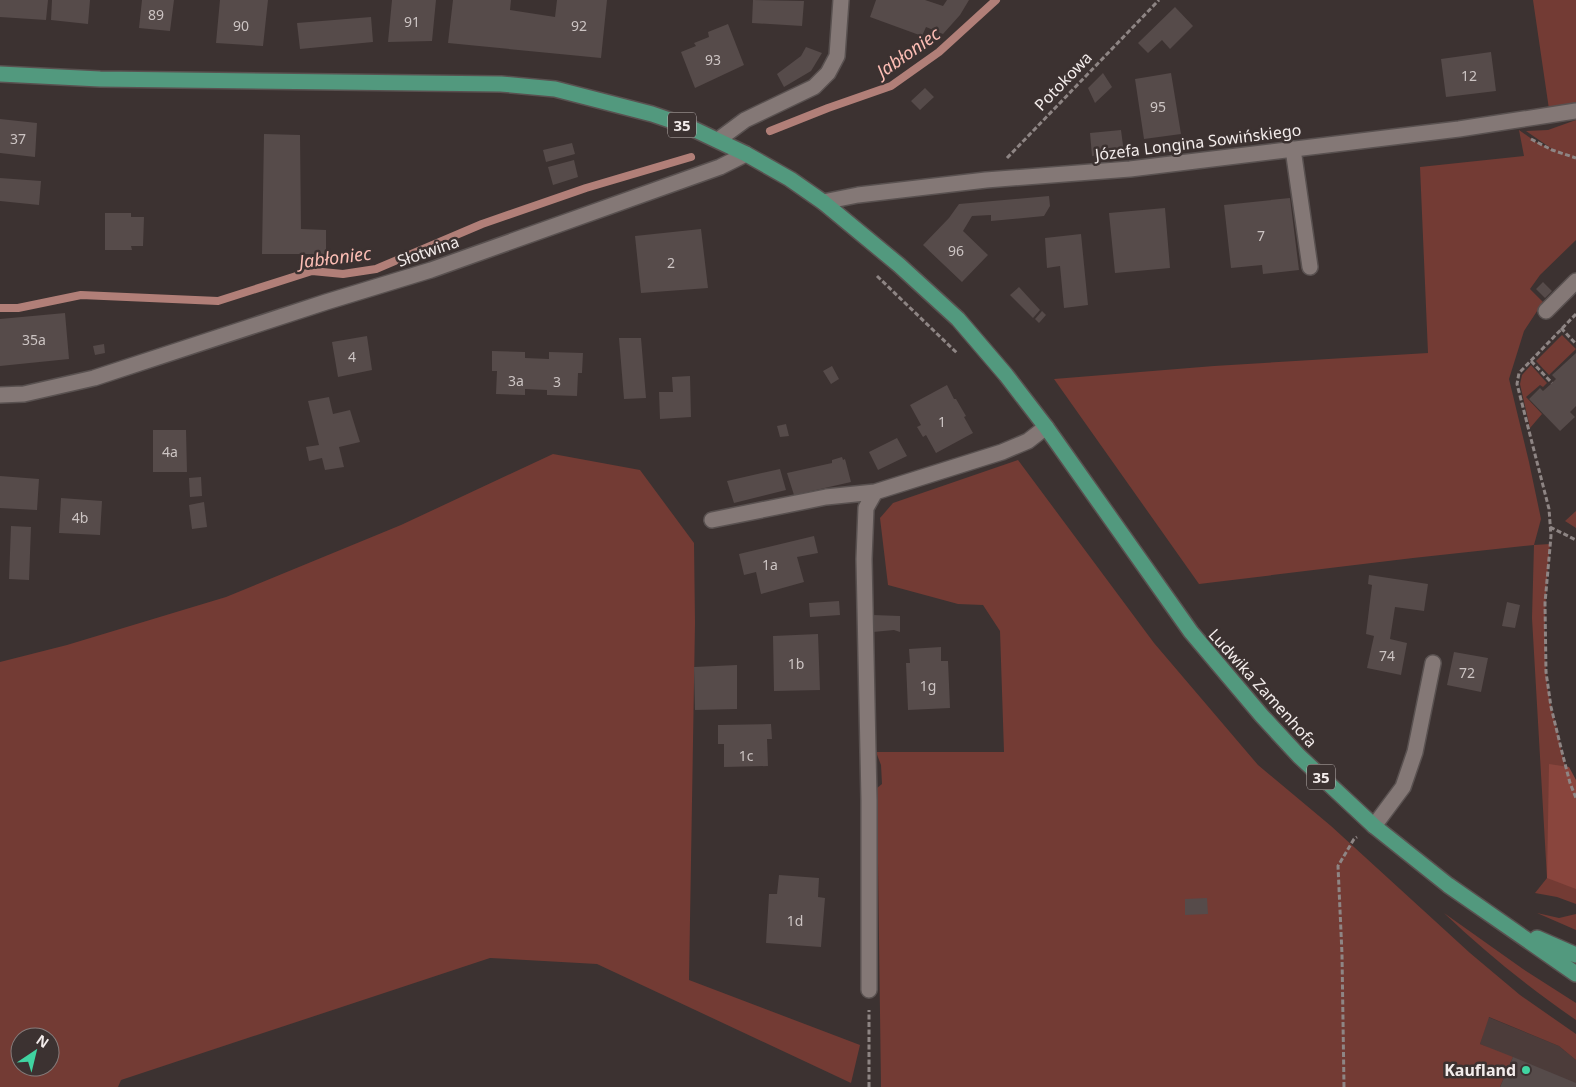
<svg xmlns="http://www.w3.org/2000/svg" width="1576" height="1087" viewBox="0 0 1576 1087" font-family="'Noto Sans',sans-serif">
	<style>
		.built { fill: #4c3c3a }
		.green { fill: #733b34; fill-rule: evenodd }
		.forest { fill: #89453d }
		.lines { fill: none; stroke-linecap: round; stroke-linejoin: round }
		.stream { stroke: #b17f78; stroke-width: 8 }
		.building { fill: #564b4a }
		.minor-casing { stroke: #595150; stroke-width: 18 }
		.major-casing { stroke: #595150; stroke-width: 18 }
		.path { stroke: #8e8584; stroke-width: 3; stroke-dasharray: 5 2.5; stroke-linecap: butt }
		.minor { stroke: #847876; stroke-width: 15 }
		.major { stroke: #52997e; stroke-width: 15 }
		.poi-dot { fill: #40d4a1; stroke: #3c3231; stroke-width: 2 }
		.labels { text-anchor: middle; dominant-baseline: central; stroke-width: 5; stroke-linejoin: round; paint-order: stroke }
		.number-label { font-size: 14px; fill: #ccc4c3 }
		.shield { fill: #3c3231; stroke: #bcb4b3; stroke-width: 1 }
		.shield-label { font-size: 15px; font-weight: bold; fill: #f3eceb }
		.street-label { font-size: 16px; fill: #f3eceb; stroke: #3c3231 }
		.poi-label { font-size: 16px; font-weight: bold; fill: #f3eceb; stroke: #3c3231; text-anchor: end }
		.water-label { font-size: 18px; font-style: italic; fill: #fcbdb4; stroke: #3c3231 }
	</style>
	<rect width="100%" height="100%" fill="#3c3231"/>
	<path class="built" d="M1488 1017 1559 1046 1576 1060V1087L1480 1044Z"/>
	<path class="green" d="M1533 0H1576V107L1550 116Z
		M1576 120V240L1540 275 1530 289 1543 302 1524 331 1509 379 1529 462 1541 519 1534 545 1550 544C1546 586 1543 629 1546 671 1547 694 1554 717 1559 739 1563 759 1568 779 1576 798V904L1557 897 1535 893 1547 878 1532 618 1534 545 1413 558 1199 584 1054 379 1214 366 1428 353 1420 167 1524 156 1519 130 1536 142 1555 151 1526 131 1548 130Z
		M1562 335 1576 349 1549 375 1536 361Z
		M1531 365 1547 383 1543 387 1540 385 1526 397 1542 414 1530 428 1520 384 1522 375Z
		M553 454 640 470 694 543 695 623 689 980 860 1045 851 1083 597 964 490 958 121 1080 118 1087H0V662L67 645 226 597 401 525ZM20 1037H50V1067H20Z
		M1018 460 1154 643 1258 765 1331 826 1470 953 1520 995 1576 1034V1060L1559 1046 1489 1017 1480 1044 1513 1057 1500 1087H881L877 788 882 784 881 765 876 752H1004L1000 631 983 605 958 604 888 585 880 518 893 503Z
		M1576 511V528L1565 521Z
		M1444 913 1523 969 1576 1003V1020C1529 988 1485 952 1444 913Z
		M1537 913 1559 918 1576 914V930Z"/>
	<path class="forest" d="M1549 764 1569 767 1576 780V889L1547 878Z"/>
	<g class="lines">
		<path class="stream" d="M770 131 828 108 891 86 939 52 996 0
			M0 308H18L81 295 218 301 312 271 343 274 376 269 482 224 586 188 691 157"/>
	</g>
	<path class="building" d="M0 0H48L46 20 0 17Z
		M52 0H90L88 24 51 20Z
		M142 0H174L170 31 139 28Z
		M220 0H268L263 46 216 43Z
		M392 0H436L432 41 388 42Z
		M453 0H511L510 10 555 17 557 0H607L601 58 448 43Z
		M753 0 804 1 802 26 752 23Z
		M876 0H925L943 6 947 0H969L960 15 943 34 926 27 922 36 870 17Z
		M1175 7 1193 26 1170 49 1162 40 1148 53 1138 43Z
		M371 17 373 42 300 49 297 23Z
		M728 24 744 65 695 88 681 52 696 46 694 43 709 37 708 32Z
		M806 47 822 53 811 71 784 87 777 74 801 56Z
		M1491 52 1496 91 1446 97 1441 59Z
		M1103 73 1112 87 1095 103 1088 88Z
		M1171 73 1181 134 1144 139 1135 79Z
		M925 88 934 97 920 110 911 101Z
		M0 119 37 123 35 157 0 153Z
		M1121 130 1124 153 1092 156 1090 133Z
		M264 134 300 135 301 229 326 230V254H262Z
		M572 143 575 154 546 162 543 150Z
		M574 160 578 177 553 185 548 167Z
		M0 178 41 181 39 205 0 201Z
		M1049 196 1050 206 1044 216 991 221V215L972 216 963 231 988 255 962 282 923 245 949 218 959 204Z
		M1290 198 1299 270 1263 274 1262 265 1231 268 1224 205Z
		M1165 208 1170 268 1115 273 1109 213Z
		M105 213H131V217H144L143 246H131L132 250H105Z
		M701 229 708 288 641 293 635 236Z
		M1081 234 1088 305 1064 308 1060 266 1047 268 1045 238Z
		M1543 282 1552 291 1545 298 1536 289Z
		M1019 287 1040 310 1033 318 1010 295Z
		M1042 311 1046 315 1039 323 1035 319Z
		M65 313 69 359 0 366V319Z
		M367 336 372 370 338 377 332 342Z
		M619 338H641L646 398 624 399Z
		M104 344 105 353 95 355 93 346Z
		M492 351 525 352V358L549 359V352L583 353 582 373H578L577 396 547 395V390L525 389V395L496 394 497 371H492Z
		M1576 353V406L1570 412 1575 417 1560 431 1529 399 1540 388 1543 391 1552 383 1556 379 1552 375Z
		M832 366 839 379 831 384 823 371Z
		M690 376 691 417 660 419 659 392H673L672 377Z
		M947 385 954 399H956L966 416 964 417 973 433 936 453 926 435 923 437 917 427 921 425 910 405Z
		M329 397 333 414 350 410 360 442 339 447 344 467 325 470 322 458 309 461 306 447 319 445 308 401Z
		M786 424 789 436 780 437 777 426Z
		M153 430H186L187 472H153Z
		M897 438 907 456 878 470 869 452Z
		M842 457 843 460 845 459 851 482 794 495 787 473 832 463V460Z
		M780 469 786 490 734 503 727 481Z
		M0 476 39 479 37 510 0 508Z
		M201 477 202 496 190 497 189 478Z
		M61 498 102 501 100 535 59 533Z
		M204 502 207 527 192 529 189 505Z
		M11 526 31 527 29 580 9 579Z
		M814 536 818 553 797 557 804 582 761 594 756 572 744 575 739 554Z
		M1369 575 1428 584 1424 611 1395 607 1390 639 1407 643 1401 675 1367 668 1374 636 1366 634 1372 585 1368 584Z
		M839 601 840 615 810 617 809 603Z
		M1507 602 1520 605 1515 628 1502 626Z
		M873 615 900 616V632L894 630 873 632Z
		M818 634 820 690 774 691 773 636Z
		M941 647V661H948L950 708 908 710 906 663H910L909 649Z
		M1454 652 1488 658 1481 692 1447 685Z
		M737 665V709L695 710 694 667Z
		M771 724 772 739H767L768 766 724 767V744H718V725Z
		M779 875 819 878 818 897 825 898 821 947 766 943 769 894H777Z
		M1207 898 1208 914 1185 915V899Z
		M1513 1057 1576 1083V1087H1500Z"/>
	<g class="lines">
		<defs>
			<path id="minor" d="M718 140 745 120 814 87 828 73 837 56 841 0
				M1293 149 1310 267
				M823 202 858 195 986 180 1130 169 1459 129 1576 111
				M1546 311 1576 281
				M0 395 24 394 94 378 326 302 431 270 720 167 746 154
				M712 520 826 497 875 492
				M1374 826 1403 787 1415 752 1433 663
				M869 990V800L864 559 866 508 875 492 1002 452 1028 441 1046 427"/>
			<path id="major" d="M0 74 100 79 501 84 555 89 652 114 687 126 746 154 790 179 823 202 899 265 958 319 1006 375 1046 427 1191 632 1262 716 1299 756 1374 826 1448 885 1576 974
				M1537 938 1576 955"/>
		</defs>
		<use href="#minor" class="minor-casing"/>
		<use href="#major" class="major-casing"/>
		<path class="path" d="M1531 139 1552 150 1576 158
			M1007 158 1159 0
			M877 276 957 353
			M1576 314 1519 373 1517 384 1549 509 1551 536 1545 603 1546 672 1551 707 1562 752 1570 783 1576 798
			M1561 328 1576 344
			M1531 361 1552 383
			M1550 527 1576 540
			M869 1087V1010
			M1344 1087 1342 954 1338 866 1354 839 1357 837"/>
		<use href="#minor" class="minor"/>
		<use href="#major" class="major"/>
	</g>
	<circle class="poi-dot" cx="1526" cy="1070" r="5"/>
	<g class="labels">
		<g class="number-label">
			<text x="156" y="14">89</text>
			<text x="412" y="21">91</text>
			<text x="241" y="25">90</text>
			<text x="579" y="25">92</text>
			<text x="713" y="59">93</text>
			<text x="1469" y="75">12</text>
			<text x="1158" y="106">95</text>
			<text x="18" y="138">37</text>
			<text x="1261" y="235">7</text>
			<text x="956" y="250">96</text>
			<text x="671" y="262">2</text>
			<text x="34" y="339">35a</text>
			<text x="352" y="356">4</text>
			<text x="516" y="380">3a</text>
			<text x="557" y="381">3</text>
			<text x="942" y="421">1</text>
			<text x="170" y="451">4a</text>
			<text x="80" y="517">4b</text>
			<text x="770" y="564">1a</text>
			<text x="1387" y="655">74</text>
			<text x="796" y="663">1b</text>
			<text x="1467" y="672">72</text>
			<text x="928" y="685">1g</text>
			<text x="746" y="755">1c</text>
			<text x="795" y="920">1d</text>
		</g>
		<g class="shield">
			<rect x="668" y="112.5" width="28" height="25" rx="4"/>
			<rect x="1307" y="764.5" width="28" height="25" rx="4"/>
		</g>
		<g class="shield-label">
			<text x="682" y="125">35</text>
			<text x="1321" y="777">35</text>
		</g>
		<g class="street-label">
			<text transform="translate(1063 81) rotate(-46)">Potokowa</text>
			<text transform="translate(1198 142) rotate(-7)">Józefa Longina Sowińskiego</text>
			<text transform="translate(428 251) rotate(-19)">Słotwina</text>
			<text transform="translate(1263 688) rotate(48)">Ludwika Zamenhofa</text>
		</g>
		<g class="poi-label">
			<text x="1516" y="1070">Kaufland</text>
		</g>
		<g class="water-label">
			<text transform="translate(908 52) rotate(-35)">Jabłoniec</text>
			<text transform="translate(335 257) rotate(-7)">Jabłoniec</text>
		</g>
	</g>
	<g transform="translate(35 1052) rotate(35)"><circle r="24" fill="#3c3231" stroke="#857c7b"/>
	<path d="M0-4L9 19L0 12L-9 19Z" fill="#40d4a1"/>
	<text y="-8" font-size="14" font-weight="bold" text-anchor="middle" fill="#f3eceb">N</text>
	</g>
</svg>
